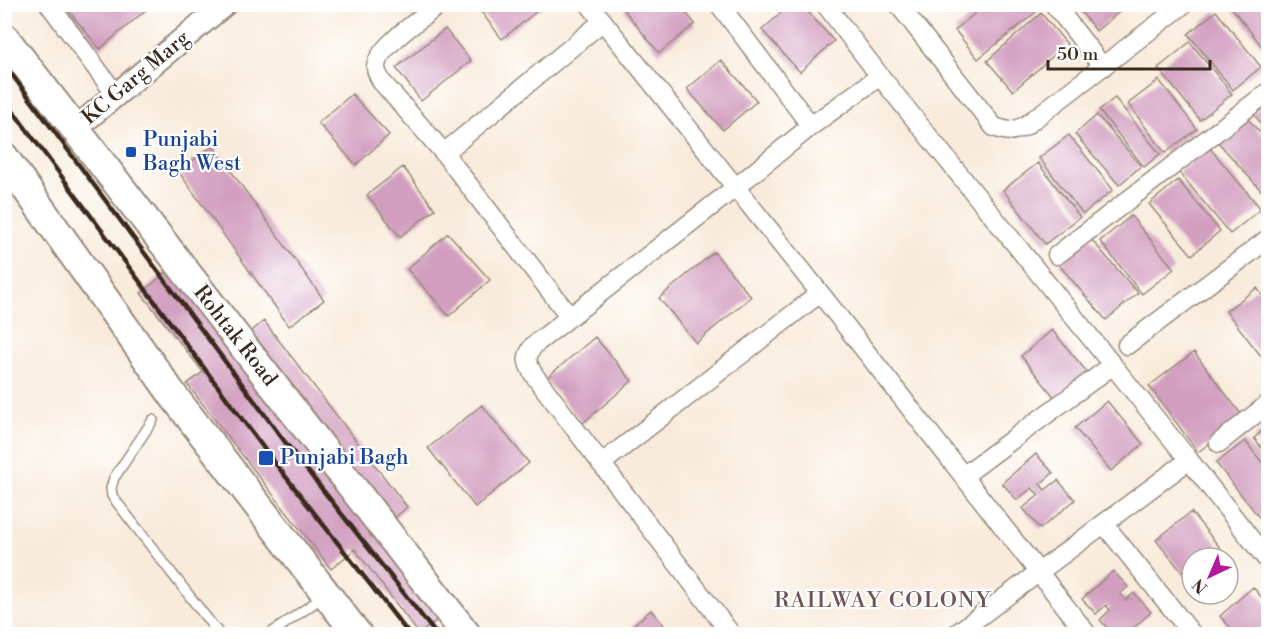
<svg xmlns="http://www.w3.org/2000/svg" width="1273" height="639" viewBox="0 0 1273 639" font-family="'Libre Bodoni',serif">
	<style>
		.building { fill: #d19ebf }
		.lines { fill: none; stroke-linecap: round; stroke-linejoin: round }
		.service-casing { stroke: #9a8a7c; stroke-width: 12 }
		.minor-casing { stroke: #9a8a7c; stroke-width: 21 }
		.tertiary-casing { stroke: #9a8a7c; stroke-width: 26 }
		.primary-casing { stroke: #9a8a7c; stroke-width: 32 }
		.service { stroke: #fff; stroke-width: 9 }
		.minor { stroke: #fff; stroke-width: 18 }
		.tertiary { stroke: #fff; stroke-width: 22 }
		.primary { stroke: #fff; stroke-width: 28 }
		.rail { stroke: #3b2a1e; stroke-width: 4.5 }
		.transit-dot { fill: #1a4fb4; stroke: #fff; stroke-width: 2 }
		.labels { text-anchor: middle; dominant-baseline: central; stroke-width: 4.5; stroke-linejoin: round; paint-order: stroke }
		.street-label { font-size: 21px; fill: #3b2a1e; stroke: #fff }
		.transit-label { font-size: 21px; fill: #164399; stroke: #fff; text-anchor: start }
		.neighbourhood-label { font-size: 22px; letter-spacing: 1.5px; fill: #705356; stroke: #fff }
	</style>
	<rect width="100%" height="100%" fill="#fff"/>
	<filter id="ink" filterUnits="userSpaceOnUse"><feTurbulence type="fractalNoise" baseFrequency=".0167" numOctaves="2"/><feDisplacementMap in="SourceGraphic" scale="12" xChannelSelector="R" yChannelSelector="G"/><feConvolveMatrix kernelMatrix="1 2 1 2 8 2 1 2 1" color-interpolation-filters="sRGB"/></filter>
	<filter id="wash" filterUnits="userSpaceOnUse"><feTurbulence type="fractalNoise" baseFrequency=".008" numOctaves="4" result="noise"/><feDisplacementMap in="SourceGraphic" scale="24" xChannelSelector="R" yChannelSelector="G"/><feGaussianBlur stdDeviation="1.35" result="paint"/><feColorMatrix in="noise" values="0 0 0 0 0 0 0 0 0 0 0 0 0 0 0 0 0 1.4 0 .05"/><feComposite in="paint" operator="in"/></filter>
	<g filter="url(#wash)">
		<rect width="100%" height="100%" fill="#f8ebdb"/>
		<g id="blocks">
			<path class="building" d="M63 4H153L100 49Z
				M475 4H546L502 39Z
				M631 4H679L695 24 659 53 624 10Z
				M791 4H801L834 41 800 72 762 30Z
				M942 4H960L948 13Z
				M986 4H1030L1036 12 978 59 955 30Z
				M1075 4H1129L1096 31Z
				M1236 4H1268V54L1232 8Z
				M1216 11 1261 67 1233 90 1188 34Z
				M1041 13 1067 44 1013 91 987 61Z
				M445 29 471 61 421 101 396 68Z
				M1190 42 1232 94 1200 120 1158 68Z
				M721 60 757 101 723 130 687 89Z
				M1159 80 1197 129 1165 153 1128 104Z
				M352 94 389 135 356 165 318 123Z
				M1115 98 1160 154 1144 167 1099 110Z
				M1268 101V133L1253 113Z
				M1097 115 1141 166 1119 185 1075 134Z
				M1245 116 1268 141V194L1266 196 1217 141Z
				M1069 135 1113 190 1083 214 1039 158Z
				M213 146 324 300 289 326 178 171Z
				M1209 147 1261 209 1230 234 1179 172Z
				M1038 163 1080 217 1045 244 1003 190Z
				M403 167 435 209 400 237 367 195Z
				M1178 180 1220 231 1192 255 1149 204Z
				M1131 216 1174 269 1142 294 1100 241Z
				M448 233 490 280 449 316 407 269Z
				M1090 238 1138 293 1106 320 1059 265Z
				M714 252 751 297 696 343 659 298Z
				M181 260 243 338 264 321 407 507 389 523 455 606 419 634 355 549 331 569 187 384 203 372 141 293Z
				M1257 288 1268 303V365L1226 311Z
				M1052 330 1087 372 1055 398 1021 356Z
				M595 337 632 381 583 423 545 379Z
				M1194 352 1244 418 1198 452 1149 386Z
				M1107 401 1143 444 1111 471 1075 428Z
				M482 405 529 463 475 507 428 448Z
				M1268 426V456L1254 438Z
				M1245 441 1268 470V509L1259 517 1216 463Z
				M1036 454 1053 473 1040 484 1045 490 1058 480 1075 500 1040 529 1023 508 1039 495 1032 488 1017 500 1002 483Z
				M1191 512 1225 554 1220 558H1192V580L1190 582 1156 540Z
				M1113 571 1128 587 1120 594 1126 600 1134 593 1151 612 1127 634H1113L1100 620 1110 610 1106 605 1096 614 1082 599Z
				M1253 587 1268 605V634H1236L1220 616Z
				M651 610 671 634H622Z"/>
		</g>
	</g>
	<g filter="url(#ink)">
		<use href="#blocks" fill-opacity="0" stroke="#9a8a7c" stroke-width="1.5"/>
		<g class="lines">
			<defs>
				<path id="service" d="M153 420 114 478 111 488 112 496 219 634
					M270 634 324 596"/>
				<path id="minor" d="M49 4 116 95
					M440 4C425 16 375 48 376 68 376 72 380 78 381 81L444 153 570 317
					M589 4 820 293 1087 634
					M719 4 811 126
					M825 4 880 76
					M898 4 994 127C1008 132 1012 132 1025 126L1184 4
					M1054 4 1103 67
					M444 153 603 21
					M1057 255 1268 92
					M1127 345 1268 239
					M1219 443 1268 404
					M601 464 820 293
					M963 476 1113 365
					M1104 524 1192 634
					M731 634 534 375C526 362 525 357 534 345L736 187 811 126 880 76 1189 460
					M956 634 1189 460 1268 561"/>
				<path id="tertiary" d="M75 129 225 4"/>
				<path id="primary" d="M4 37 466 634
					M4 157 175 398 357 634"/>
			</defs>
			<use href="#service" class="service-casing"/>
			<use href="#minor" class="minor-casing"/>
			<use href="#tertiary" class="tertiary-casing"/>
			<use href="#primary" class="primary-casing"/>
			<use href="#service" class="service"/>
			<use href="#minor" class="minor"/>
			<use href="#tertiary" class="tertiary"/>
			<use href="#primary" class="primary"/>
			<path class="rail" d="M4 64 285 442 436 634
				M4 99 268 454 409 634"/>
		</g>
	</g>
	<g class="transit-dot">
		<rect x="125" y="146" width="12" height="12" rx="3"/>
		<rect x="258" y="450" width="16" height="16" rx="3"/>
	</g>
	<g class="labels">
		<g class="street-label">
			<text transform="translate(136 78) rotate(-40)">KC Garg Marg</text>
			<text transform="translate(235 336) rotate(52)">Rohtak Road</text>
		</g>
		<g class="transit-label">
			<text x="143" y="140">Punjabi<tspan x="143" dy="24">Bagh West</tspan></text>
			<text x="280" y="458">Punjabi Bagh</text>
		</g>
		<g class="neighbourhood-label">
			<text x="883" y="600">RAILWAY COLONY</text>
		</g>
	</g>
	<rect width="1273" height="639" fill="none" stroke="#fff" stroke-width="24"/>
	<g transform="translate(1210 576) rotate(224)"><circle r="28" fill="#ffffff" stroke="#b1aaa5" stroke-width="1.5"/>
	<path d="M0-4.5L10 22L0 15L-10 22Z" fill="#b5179e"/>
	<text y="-9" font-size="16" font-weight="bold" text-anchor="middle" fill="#3b2a1e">N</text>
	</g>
	<path d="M1048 60v9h162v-9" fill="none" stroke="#3b2a1e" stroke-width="3"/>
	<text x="1057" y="60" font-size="18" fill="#3b2a1e" stroke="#ffffff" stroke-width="4.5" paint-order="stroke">50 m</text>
</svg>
